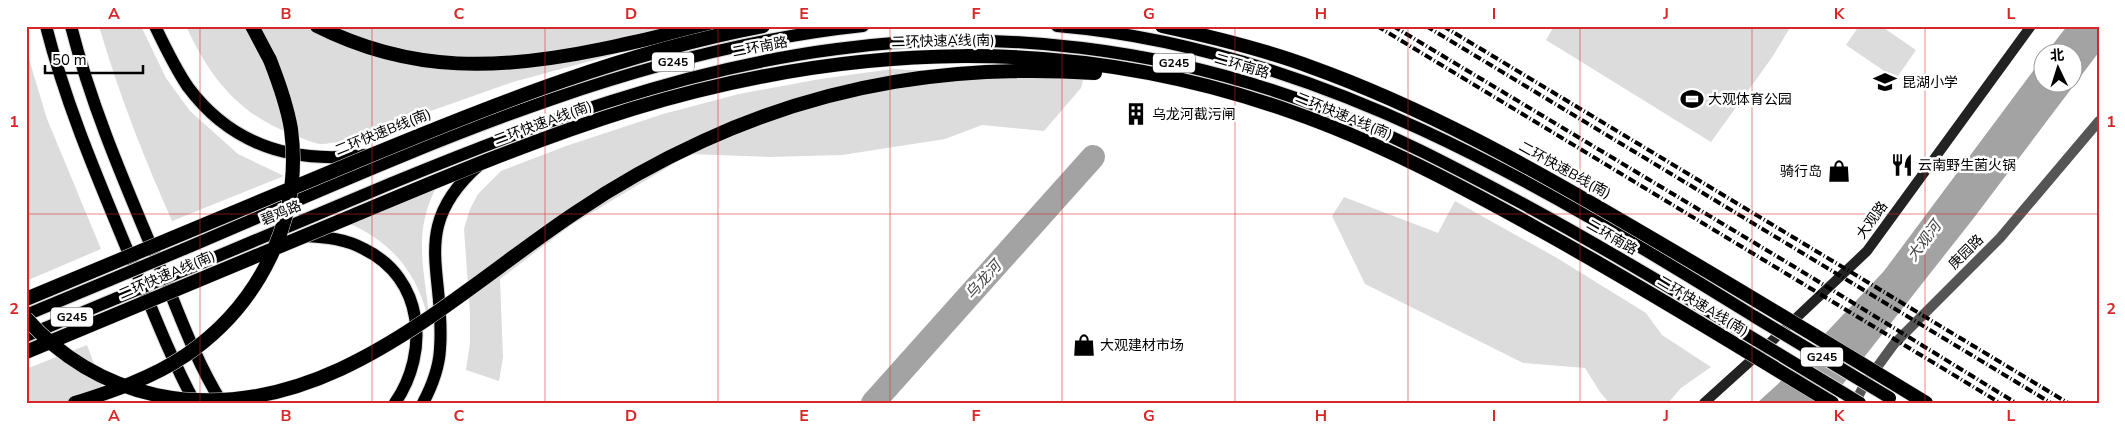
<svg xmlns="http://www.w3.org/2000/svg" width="2125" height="429" viewBox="0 0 2125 429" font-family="'Nunito Sans','Noto Sans SC',sans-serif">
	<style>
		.green { fill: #dcdcdc }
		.water { fill: #a3a3a3 }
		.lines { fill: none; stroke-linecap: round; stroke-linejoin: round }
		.river { stroke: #a3a3a3; stroke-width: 24 }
		.primary-casing { stroke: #dbdbdb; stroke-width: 14 }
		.trunk-casing { stroke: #dbdbdb; stroke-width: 15 }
		.tertiary { stroke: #555; stroke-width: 10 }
		.secondary { stroke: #222; stroke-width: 10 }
		.primary { stroke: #000; stroke-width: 12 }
		.trunk { stroke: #000; stroke-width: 14 }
		.rail { stroke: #000; stroke-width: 4; stroke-dasharray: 8 2.5 1 2.5; stroke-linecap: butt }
		.primary-bridge-casing { stroke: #dbdbdb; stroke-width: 14; stroke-linecap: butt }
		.trunk-bridge-casing { stroke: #dbdbdb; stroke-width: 15; stroke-linecap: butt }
		.primary-bridge { stroke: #000; stroke-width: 12 }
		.trunk-bridge { stroke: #000; stroke-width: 14 }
		.grid { fill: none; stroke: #d62828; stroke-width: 1; stroke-opacity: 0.55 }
		.labels { text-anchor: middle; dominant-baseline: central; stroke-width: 5; stroke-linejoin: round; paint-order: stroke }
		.shield { fill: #fff; stroke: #4c4c4c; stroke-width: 1 }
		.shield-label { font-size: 12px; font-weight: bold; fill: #000 }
		.street-label { font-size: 14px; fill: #000; stroke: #fff }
		.poi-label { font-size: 14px; fill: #000; stroke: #fff; text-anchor: start }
		.water-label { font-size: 15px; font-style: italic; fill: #444; stroke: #fff }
		.neatline { fill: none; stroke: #d62828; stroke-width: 2 }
		.grid-label { font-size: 16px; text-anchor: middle; font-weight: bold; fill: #d62828 }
	</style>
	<rect width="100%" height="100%" fill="#fff"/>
	<path class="green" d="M99 26H141L166 78 190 111 238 154 284 176 172 221C143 155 119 95 99 26Z
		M186 26H720L513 82 343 142C335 142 327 144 320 144 312 143 302 138 294 135 239 115 210 78 186 26Z
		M1554 26H1791L1773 56 1711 142 1546 40Z
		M1859 26H1881L1916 50 1896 79 1846 45Z
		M26 49 47 119 101 249 26 281Z
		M892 69 1002 74 1083 80 1081 88 1044 131 982 125 945 139 842 155 768 157 690 154 571 225 500 279 503 357 499 381 466 370 470 343V313L464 229 470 209 478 194 501 171 566 146 663 114 739 94 820 79Z
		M436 188C413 232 424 268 429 315H427C416 271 390 241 348 223Z
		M1344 197 1438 233 1455 201 1557 258 1646 313 1662 335 1711 367 1681 388 1668 403H1609L1600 392 1585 368 1523 363 1365 284 1332 216Z
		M87 345 109 403H26V369Z"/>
	<path class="water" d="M2067 26H2099V52L1973 219 1828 403H1757L1778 384 1884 271 2042 59V82H2072V52H2047Z"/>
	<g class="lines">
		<path class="river" d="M873 403 1093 157"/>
		<defs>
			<path id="primary" d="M46 26C66 105 98 179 129 254 150 304 169 355 195 403
				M71 26C92 109 126 186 159 265 178 311 195 360 222 403
				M155 26C165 47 175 68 188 87 232 146 293 164 365 155
				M1057 26C1315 48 1540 184 1755 317
				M305 236C326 237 346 239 364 249 424 278 430 352 395 403
				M184 249C403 156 624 51 863 26
				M192 267C258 239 325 211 392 183 535 124 682 69 837 49 999 27 1168 49 1320 107 1388 132 1452 166 1516 200 1594 242 1671 288 1746 334
				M26 315 110 280
				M26 336 117 298
				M423 403C432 386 439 368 440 349 446 271 408 228 479 165"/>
			<path id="trunk" d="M252 26 270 60
				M317 26C412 74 501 70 602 49 637 42 671 33 706 26"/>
		</defs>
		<use href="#primary" class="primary-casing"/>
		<use href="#trunk" class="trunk-casing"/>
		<path class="tertiary" d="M1855 403 1864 385 1894 344 2000 238 2099 121"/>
		<path class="secondary" d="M1704 403 1756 356 1867 251 2031 26"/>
		<use href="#primary" class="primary"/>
		<use href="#trunk" class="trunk"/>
		<path class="rail" d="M1377 26 2000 403
			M1393 26 1798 269 2016 403
			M1426 26 2051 403
			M1443 26 2068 403"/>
		<defs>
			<path id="primary-bridge" d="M110 280 184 249
				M117 298 192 267
				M1755 317 1890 398
				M1746 334 1860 403"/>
			<path id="trunk-bridge" d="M1162 26C1213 37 1263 49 1311 67 1425 108 1530 167 1634 228 1732 285 1829 344 1926 403
				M26 299C141 252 255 203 369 156 497 103 626 52 763 26
				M26 318C60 357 105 384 156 395 322 429 449 297 575 213 616 185 659 161 703 141 829 83 957 64 1095 73
				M26 352C134 307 242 262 350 217 443 178 535 139 632 109 853 42 1073 34 1292 112 1378 142 1459 185 1538 229 1638 284 1734 344 1832 403
				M75 403C113 391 152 378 186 355 259 305 303 219 291 129 287 105 279 83 270 60"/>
		</defs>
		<use href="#primary-bridge" class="primary-bridge-casing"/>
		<use href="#trunk-bridge" class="trunk-bridge-casing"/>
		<use href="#primary-bridge" class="primary-bridge"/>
		<use href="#trunk-bridge" class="trunk-bridge"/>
	</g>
	<path class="grid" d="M200 26V403M372 26V403M545 26V403M718 26V403M890 26V403M1062 26V403M1235 26V403M1408 26V403M1580 26V403M1752 26V403M1925 26V403M26 214H2099"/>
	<defs>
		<symbol id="school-bare" viewBox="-9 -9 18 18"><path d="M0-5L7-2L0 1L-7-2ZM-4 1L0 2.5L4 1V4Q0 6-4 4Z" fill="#000" stroke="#fff" stroke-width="2.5" paint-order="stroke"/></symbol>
		<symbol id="stadium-bare" viewBox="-9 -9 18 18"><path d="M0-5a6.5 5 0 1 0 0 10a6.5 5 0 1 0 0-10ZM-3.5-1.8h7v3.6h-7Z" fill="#000" stroke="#fff" stroke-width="2.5" paint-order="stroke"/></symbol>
		<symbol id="building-bare" viewBox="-9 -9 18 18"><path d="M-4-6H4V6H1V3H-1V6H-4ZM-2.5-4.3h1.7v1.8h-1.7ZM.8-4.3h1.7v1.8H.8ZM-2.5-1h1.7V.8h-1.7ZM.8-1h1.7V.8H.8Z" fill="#000" stroke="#fff" stroke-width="2.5" paint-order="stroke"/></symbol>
		<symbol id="restaurant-bare" viewBox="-9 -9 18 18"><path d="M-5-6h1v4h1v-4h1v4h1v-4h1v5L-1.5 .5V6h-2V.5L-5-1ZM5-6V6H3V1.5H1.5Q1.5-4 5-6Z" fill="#000" stroke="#fff" stroke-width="2.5" paint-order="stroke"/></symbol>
		<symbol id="shop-bare" viewBox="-9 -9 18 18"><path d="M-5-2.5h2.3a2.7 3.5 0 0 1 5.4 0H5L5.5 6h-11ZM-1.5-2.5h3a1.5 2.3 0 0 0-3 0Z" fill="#000" stroke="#fff" stroke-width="2.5" paint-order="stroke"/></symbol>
	</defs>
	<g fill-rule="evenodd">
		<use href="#school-bare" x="1869" y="66" width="32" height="32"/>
		<use href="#stadium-bare" x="1676" y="83" width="32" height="32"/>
		<use href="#building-bare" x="1120" y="98" width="32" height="32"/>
		<use href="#restaurant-bare" x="1886" y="149" width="32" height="32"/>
		<use href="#shop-bare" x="1823" y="155" width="32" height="32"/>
		<use href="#shop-bare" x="1068" y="329" width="32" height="32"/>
	</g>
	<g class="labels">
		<g class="shield">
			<rect x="652" y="52.5" width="42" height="19" rx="4"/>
			<rect x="1153" y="53.5" width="42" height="19" rx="4"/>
			<rect x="51" y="307.5" width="42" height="19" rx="4"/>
			<rect x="1801" y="347.5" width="42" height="19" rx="4"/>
		</g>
		<g class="shield-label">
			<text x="673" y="62">G245</text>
			<text x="1174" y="63">G245</text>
			<text x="72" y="317">G245</text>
			<text x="1822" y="357">G245</text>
		</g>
		<g class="street-label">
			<text transform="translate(943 41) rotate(-1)">二环快速A线(南)</text>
			<text transform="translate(760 47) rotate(-11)">二环南路</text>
			<text transform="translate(1242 66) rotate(16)">二环南路</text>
			<text transform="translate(1344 116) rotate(22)">二环快速A线(南)</text>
			<text transform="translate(543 123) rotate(-20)">二环快速A线(南)</text>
			<text transform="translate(383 132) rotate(-22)">二环快速B线(南)</text>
			<text transform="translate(1565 170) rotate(29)">二环快速B线(南)</text>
			<text transform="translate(281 213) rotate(-23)">碧鸡路</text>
			<text transform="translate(1872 220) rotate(-54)">大观路</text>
			<text transform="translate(1612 237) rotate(30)">二环南路</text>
			<text transform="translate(1966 252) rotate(-45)">庚园路</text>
			<text transform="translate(167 275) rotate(-23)">二环快速A线(南)</text>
			<text transform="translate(1703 306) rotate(31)">二环快速A线(南)</text>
		</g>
		<g class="poi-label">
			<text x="1902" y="82">昆湖小学</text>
			<text x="1708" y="99">大观体育公园</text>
			<text x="1152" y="114">乌龙河截污闸</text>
			<text x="1918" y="165">云南野生菌火锅</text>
			<text x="1822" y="171" text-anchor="end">骑行岛</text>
			<text x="1100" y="345">大观建材市场</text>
		</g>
		<g class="water-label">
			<text transform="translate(1924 241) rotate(-53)">大观河</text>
			<text transform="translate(983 280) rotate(-48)">乌龙河</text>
		</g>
	</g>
	<rect width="2125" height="429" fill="none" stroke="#ffffff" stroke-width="55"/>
	<g transform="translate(2058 68) rotate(356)"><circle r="24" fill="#ffffff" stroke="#999999"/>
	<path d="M0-4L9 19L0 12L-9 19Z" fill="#000000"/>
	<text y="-8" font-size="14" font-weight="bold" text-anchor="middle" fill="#000000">北</text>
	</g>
	<path d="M45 65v8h98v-8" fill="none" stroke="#000000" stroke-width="2.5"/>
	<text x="52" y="65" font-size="15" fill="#000000" stroke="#ffffff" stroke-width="4" paint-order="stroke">50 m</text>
	<rect x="28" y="28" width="2070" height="374" class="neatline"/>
	<g class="grid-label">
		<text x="114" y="19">A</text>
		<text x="286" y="19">B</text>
		<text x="459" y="19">C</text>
		<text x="631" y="19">D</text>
		<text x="804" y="19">E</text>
		<text x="976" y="19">F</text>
		<text x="1149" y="19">G</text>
		<text x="1321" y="19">H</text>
		<text x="1494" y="19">I</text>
		<text x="1666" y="19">J</text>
		<text x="1839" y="19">K</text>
		<text x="2011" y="19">L</text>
		<text x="14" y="127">1</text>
		<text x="2111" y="127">1</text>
		<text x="14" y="314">2</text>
		<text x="2111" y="314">2</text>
		<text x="114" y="421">A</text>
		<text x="286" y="421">B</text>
		<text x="459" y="421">C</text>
		<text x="631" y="421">D</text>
		<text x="804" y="421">E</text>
		<text x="976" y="421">F</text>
		<text x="1149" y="421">G</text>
		<text x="1321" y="421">H</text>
		<text x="1494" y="421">I</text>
		<text x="1666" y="421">J</text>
		<text x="1839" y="421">K</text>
		<text x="2011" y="421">L</text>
	</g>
</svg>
